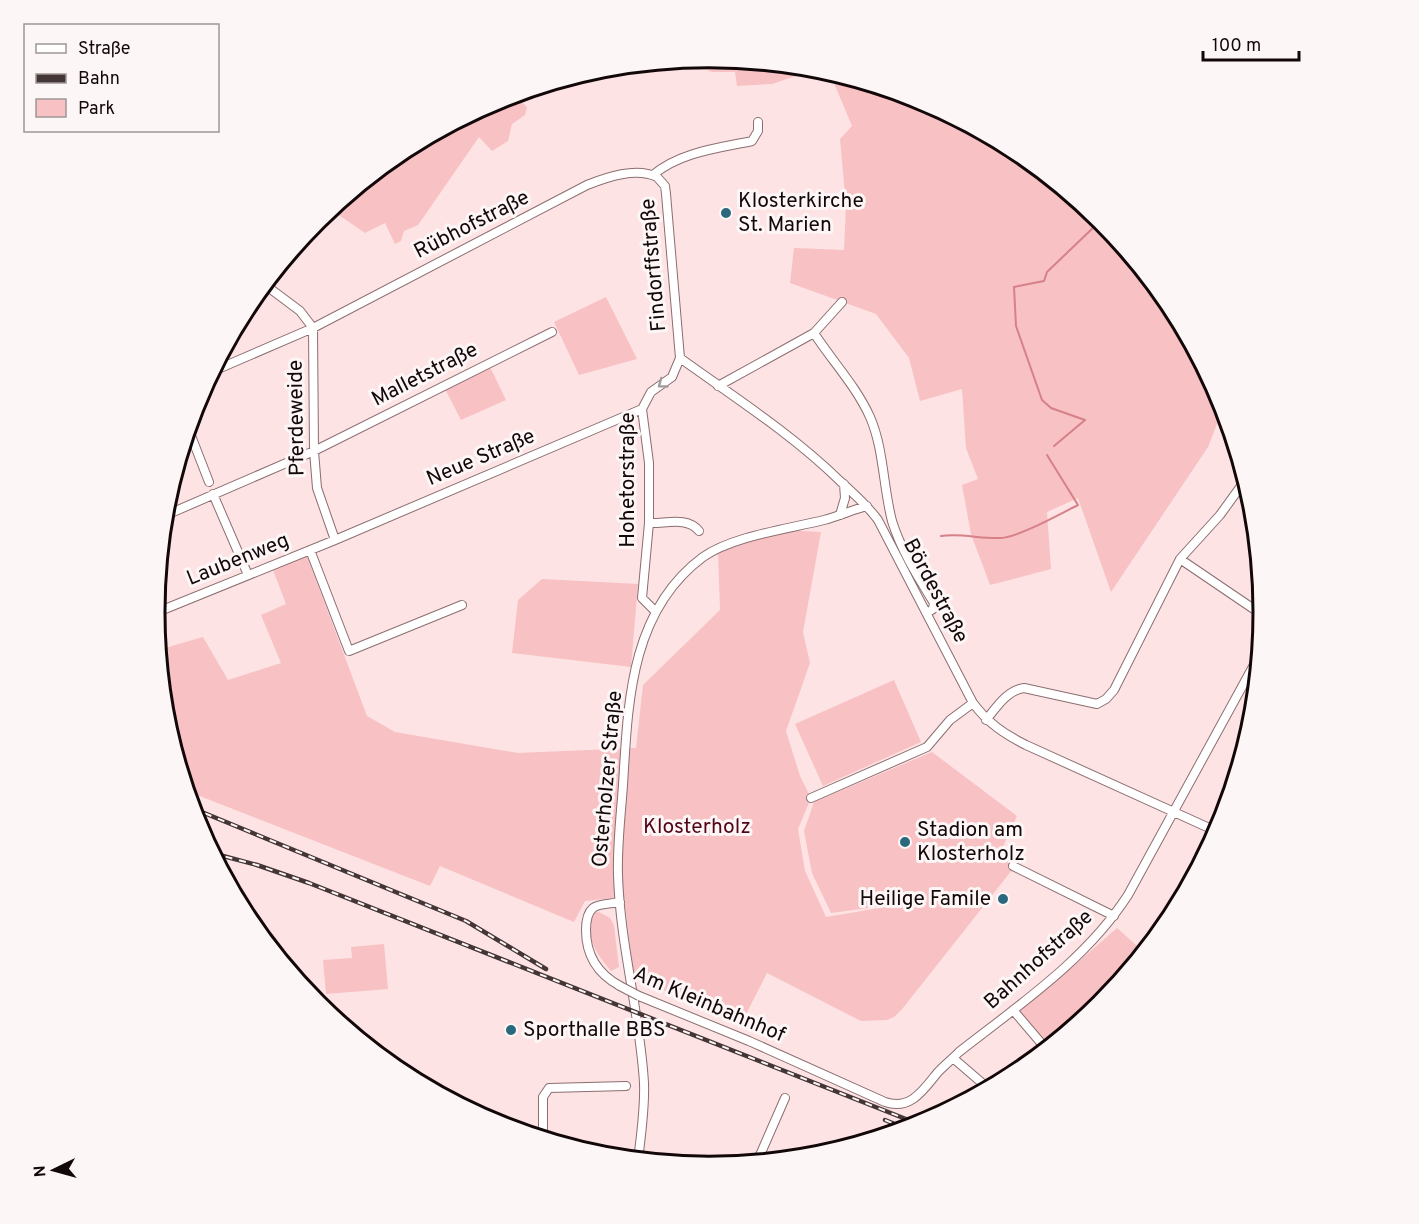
<svg xmlns="http://www.w3.org/2000/svg" width="1419" height="1224" viewBox="0 0 1419 1224" font-family="Overpass,sans-serif">
	<style>
		.green { fill: #f8c1c4 }
		.lines { fill: none; stroke-linecap: round; stroke-linejoin: round }
		.stream { stroke: #d68088; stroke-width: 2 }
		.minor-casing { stroke: #8b6e70; stroke-width: 10 }
		.minor { stroke: #fff; stroke-width: 8 }
		.rail-casing { stroke: #443536; stroke-width: 4.5 }
		.rail { stroke: #fdf6f6; stroke-width: 2; stroke-dasharray: 7; stroke-linecap: butt }
		.minor-bridge-casing { stroke: #8b6e70; stroke-width: 10; stroke-linecap: butt }
		.minor-bridge { stroke: #fff; stroke-width: 8 }
		.oneway { stroke: #a19c9d }
		.poi-dot { fill: #29687d; stroke: #fdf6f6; stroke-width: 2 }
		.labels { text-anchor: middle; dominant-baseline: central; stroke-width: 6; stroke-linejoin: round; paint-order: stroke }
		.poi-label { font-size: 21px; fill: #130809; stroke: #fdf6f6; text-anchor: start }
		.street-label { font-size: 21px; fill: #130809; stroke: #fdf6f6 }
		.park-label { font-size: 21px; fill: #540419; stroke: #fdf6f6 }
		.rim { fill: none; stroke: #130809; stroke-width: 3 }
	</style>
	<rect width="100%" height="100%" fill="#fee3e4"/>
	<path class="green" d="M710 57 818 68H819L772 84 737 86 735 72H712L684 60Z
		M829 71 922 99 1018 151 1102 220 1171 304 1224 406 1208 447 1111 592 1078 498 1047 512 1051 569 990 585 971 534 962 485 978 479 966 448 962 389 920 401 909 358 876 314 790 283 794 248 844 250 846 206 840 139 852 126Z
		M513 94 527 107 525 115 512 124 508 141 492 151 479 137 418 225 404 231 401 241 395 244 385 223 365 233 330 209 401 150 497 99Z
		M606 297 637 359 579 375 554 322Z
		M490 367 506 400 461 420 445 389Z
		M785 530 821 532 803 632 810 663 786 731 800 776 811 798 798 829 805 871 826 917 927 900 831 913 812 873 804 831 814 802 932 752 1017 816 1000 853 1016 865 903 1008 894 1017 887 1020 861 1021 767 973 742 1022 634 978 624 897 585 901 574 922 440 866 430 886 187 791 165 720 158 650 203 637 228 680 281 663 261 615 286 604 273 570 307 556 367 716 395 732 518 753 636 748 643 685 720 610 718 553Z
		M542 579 638 584 631 667 512 653 518 600Z
		M894 680 921 742 823 786 795 724Z
		M599 912 610 918 614 925 619 967 611 971C596 953 584 937 593 913Z
		M1117 928 1145 953 1102 1005 1049 1048 1016 1010 1069 970Z
		M384 944 388 989 326 994 323 960 352 958 351 947Z"/>
	<g class="lines">
		<path class="stream" d="M1054 446 1085 420 1051 408 1042 400 1016 326 1014 287 1044 281 1047 272 1095 226 1100 218
			M941 536C961 533 981 539 1001 538 1019 537 1060 514 1078 505L1047 455"/>
		<defs>
			<path id="minor" d="M653 175C680 152 719 148 752 141L758 131V122
				M264 284 300 311 313 328
				M313 328 314 451 317 488 335 540
				M814 333C832 361 856 386 870 417 884 449 883 487 892 521 901 550 918 577 934 603L933 609 927 613
				M680 358C734 397 792 434 840 481 854 494 867 505 878 520L973 703C988 723 1004 734 1026 745L1218 832
				M211 372 313 328 587 185C607 177 636 167 657 177L665 186 666 194 680 358 672 377 651 392 642 409 649 463V523L642 598 655 611
				M718 386 814 333 842 302
				M188 428 209 482
				M213 494 248 575
				M840 515 845 498 844 484
				M164 516 314 451 552 332
				M649 523C665 524 687 516 699 531
				M310 550 349 651 462 605
				M1180 559 1264 616
				M155 613 335 540 642 409
				M986 720C996 708 1007 690 1024 688L1097 704 1106 699 1114 690 1180 559 1220 515 1246 479
				M811 798 927 747 950 720 973 703
				M1013 866 1114 916
				M620 902C612 904 599 903 593 908 587 913 586 922 586 930 586 955 598 974 620 986
				M639 996 749 1041 885 1102C911 1111 924 1089 938 1072 945 1065 952 1059 959 1052 1019 1005 1086 960 1128 895L1261 652
				M1013 1010 1047 1050
				M953 1058 989 1089
				M543 1139V1097L549 1088 626 1086
				M638 1160C641 1135 645 1109 644 1083 640 1013 620 945 618 875 617 845 621 814 623 785 628 703 630 611 703 557 733 536 788 529 824 520 839 516 852 510 867 506
				M757 1162 785 1098"/>
		</defs>
		<use href="#minor" class="minor-casing"/>
		<use href="#minor" class="minor"/>
		<defs>
			<path id="rail" d="M192 808 466 921 546 969
				M212 853 257 865 309 883 921 1125
				M885 1120 907 1129"/>
		</defs>
		<use href="#rail" class="rail-casing"/>
		<use href="#rail" class="rail"/>
		<defs>
			<path id="minor-bridge" d="M620 986 639 996"/>
		</defs>
		<use href="#minor-bridge" class="minor-bridge-casing"/>
		<use href="#minor-bridge" class="minor-bridge"/>
	</g>
	<defs><path id="oneway-chevron" d="M-2-3.5L2.5 0L-2 3.5" fill="none" stroke-width="1.6" stroke-linecap="round" stroke-linejoin="round" transform="scale(1.5)"/></defs>
	<use class="oneway" href="#oneway-chevron" transform="translate(662 384) rotate(144)"/>
	<g class="poi-dot">
		<circle cx="726" cy="213" r="6"/>
		<circle cx="905" cy="842" r="6"/>
		<circle cx="1003" cy="899" r="6"/>
		<circle cx="511" cy="1030" r="6"/>
	</g>
	<g class="labels">
		<g class="poi-label">
			<text x="738" y="201">Klosterkirche<tspan x="738" dy="24">St. Marien</tspan></text>
			<text x="917" y="830">Stadion am<tspan x="917" dy="24">Klosterholz</tspan></text>
			<text x="991" y="899" text-anchor="end">Heilige Famile</text>
			<text x="523" y="1030">Sporthalle BBS</text>
		</g>
		<g class="street-label">
			<text transform="translate(472 225) rotate(-27)">Rübhofstraße</text>
			<text transform="translate(654 265) rotate(-95)">Findorffstraße</text>
			<text transform="translate(425 375) rotate(-27)">Malletstraße</text>
			<text transform="translate(297 418) rotate(-91)">Pferdeweide</text>
			<text transform="translate(481 458) rotate(-23)">Neue Straße</text>
			<text transform="translate(628 480) rotate(-90)">Hohetorstraße</text>
			<text transform="translate(238 560) rotate(-22)">Laubenweg</text>
			<text transform="translate(935 591) rotate(62)">Bördestraße</text>
			<text transform="translate(608 779) rotate(-85)">Osterholzer Straße</text>
			<text transform="translate(1039 960) rotate(-42)">Bahnhofstraße</text>
			<text transform="translate(709 1005) rotate(23)">Am Kleinbahnhof</text>
		</g>
		<g class="park-label">
			<text x="697" y="827">Klosterholz</text>
		</g>
	</g>
	<path d="M0 0H1419V1224H0ZM165 612a544 544 0 1 1 1088 0a544 544 0 1 1-1088 0Z" fill="#fdf6f6" fill-rule="evenodd"/>
	<path class="rim" d="M165 612a544 544 0 1 1 1088 0a544 544 0 1 1-1088 0Z"/>
	<rect x="24" y="24" width="195" height="108" fill="#fdf6f6" stroke="#9f9797" stroke-width="1.5"/>
	<rect x="36" y="44" width="30" height="9" fill="#ffffff" stroke="#9f9797" stroke-width="1.5"/>
	<text x="78" y="54" font-size="18" fill="#130809">Straße</text>
	<rect x="36" y="74" width="30" height="9" fill="#443536" stroke="#9f9797" stroke-width="1.5"/>
	<text x="78" y="84" font-size="18" fill="#130809">Bahn</text>
	<rect x="36" y="99" width="30" height="18" fill="#f8c1c4" stroke="#9f9797" stroke-width="1.5"/>
	<text x="78" y="114" font-size="18" fill="#130809">Park</text>
	<g transform="translate(54 1170) rotate(265)" stroke="#fdf6f6" stroke-width="4.5" paint-order="stroke">
	<path d="M0-4.5L10 22L0 15L-10 22Z" fill="#130809"/>
	<text y="-9" font-size="16" font-weight="bold" text-anchor="middle" fill="#130809">N</text>
	</g>
	<path d="M1203 51v9h96v-9" fill="none" stroke="#130809" stroke-width="3"/>
	<text x="1212" y="51" font-size="18" fill="#130809" stroke="#fdf6f6" stroke-width="4.5" paint-order="stroke">100 m</text>
</svg>
